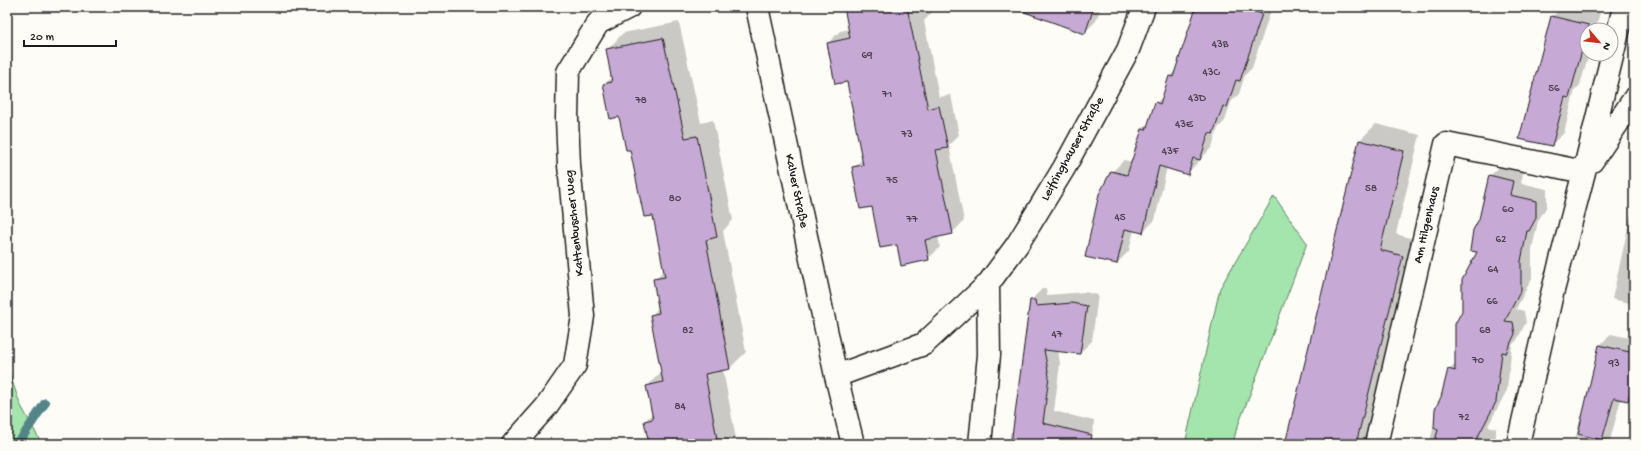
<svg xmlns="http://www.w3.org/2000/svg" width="1641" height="451" viewBox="0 0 1641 451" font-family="'Gochi Hand',sans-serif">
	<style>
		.green { fill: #a4e4ad; stroke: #608064 }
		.shadow { fill: #0003 }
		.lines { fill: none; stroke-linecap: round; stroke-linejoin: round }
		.stream { stroke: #538487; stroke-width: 9 }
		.building { fill: #c7a9d5; stroke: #1c1c1c }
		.street-casing { stroke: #1c1c1c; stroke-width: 25 }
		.street { stroke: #fdfcf7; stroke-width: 22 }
		.labels { text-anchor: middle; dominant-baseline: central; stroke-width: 3.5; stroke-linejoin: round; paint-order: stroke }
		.number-label { font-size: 11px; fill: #473f4a }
		.street-label { font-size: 13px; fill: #1c1c1c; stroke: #fdfcf7 }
	</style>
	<rect width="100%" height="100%" fill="#fdfcf7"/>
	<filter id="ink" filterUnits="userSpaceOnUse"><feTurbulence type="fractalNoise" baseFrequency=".025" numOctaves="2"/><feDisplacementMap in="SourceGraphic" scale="8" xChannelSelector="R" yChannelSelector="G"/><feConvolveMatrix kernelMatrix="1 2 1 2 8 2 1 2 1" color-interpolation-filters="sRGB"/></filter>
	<g filter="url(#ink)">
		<path class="green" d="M1274 196 1307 243 1236 431 1233 444H1185L1220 288Z
			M7 366 20 404 42 444H7Z"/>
		<path class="shadow" d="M845 7H934V10L924 21 939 97 951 95 959 135 949 145 964 221 952 233 938 236 940 247 928 259 897 244 873 205 853 168 863 158 847 80 828 43 840 31 850 29Z
			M1039 7H1101L1096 21 1084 33Z
			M1197 7H1272L1252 68 1245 75 1239 94 1231 102 1225 121 1218 128 1212 147 1187 174 1167 167 1155 220 1143 232 1134 230 1129 251 1117 263 1112 172 1124 160 1132 162 1142 129 1150 122 1156 103 1163 96 1169 77 1177 69Z
			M1562 7H1575L1600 13 1595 30H1587V54H1589L1580 85 1575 90 1564 133 1551 145 1552 17Z
			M679 22 701 123 713 120 733 220 723 231 746 352 730 368 723 370 737 444H650L645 421 653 413 647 386 662 371 652 315 659 307 654 280 665 269 654 214 620 116 604 85 612 77 607 50 623 33Z
			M1376 124 1420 135 1396 234 1418 240 1367 444H1286L1360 140Z
			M1502 164 1524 169 1521 183 1547 189V206L1538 221 1532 249V278L1516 309 1524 311 1526 322 1517 340 1512 345 1507 390 1488 426 1496 428V443L1429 444 1449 370 1456 363 1463 311 1479 251 1480 219 1490 176Z
			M1634 212V304L1612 299 1631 214Z
			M1042 289H1046L1047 295 1085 292 1098 295 1092 341 1080 353 1058 350 1060 364 1054 411 1094 421 1091 444H1009L1010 433 1014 429 1030 301Z
			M1611 334 1634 339V394L1627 400 1621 399 1609 444H1574L1581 416 1584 414 1600 345Z"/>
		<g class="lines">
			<path class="stream" d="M13 444 21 439 45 403"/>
		</g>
		<path class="building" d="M844 7H907L928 109 939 106 948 148 936 150 953 234 925 240 929 260 901 266 897 245 880 248 872 207 860 209 852 167 863 165 847 82 835 84 827 43 850 38Z
			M1019 7H1094L1085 34 1019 10Z
			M1196 7H1242L1262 14 1240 81 1236 80 1227 107 1223 106 1213 134 1209 133 1200 160 1193 158 1188 175 1159 166 1143 233 1125 229 1117 264 1085 257 1099 194 1111 171 1127 175 1142 129 1146 130 1155 102 1160 104 1169 76 1173 77Z
			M1551 16 1589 25 1569 98 1565 97 1552 146 1519 139Z
			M663 38 685 138 697 136 717 237 706 240 730 369 705 374 718 444H649L644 421 653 419 646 386 663 382 650 315 659 313 653 279 665 277 653 216 644 217 630 150H626L619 117 610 119 603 84 612 82 606 49Z
			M1359 140 1404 151 1380 250 1403 256 1356 444H1285Z
			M1489 175 1513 181 1510 195 1536 201V218L1529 231H1527L1521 261V290L1505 321 1513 322 1515 334 1506 353 1502 352 1496 402 1474 444H1434L1438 430 1434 428 1435 409 1441 397 1448 369 1455 371V324L1462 311V280L1477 252 1470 251 1473 230 1479 219Z
			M1030 300H1035L1036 306 1072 303 1087 306 1080 354 1044 350 1049 376 1043 423 1092 435 1090 444H1011Z
			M1599 345 1634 353V374L1628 401 1614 398 1602 440 1578 434Z"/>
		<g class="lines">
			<defs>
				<path id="street" d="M757 7 836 376 853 444
					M1592 161 1634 99
					M836 376 924 344 988 284 1017 245 1064 168 1128 50 1144 7
					M513 444 546 407 575 365 583 316 569 165 567 118 568 72 598 23 629 7
					M980 444 989 355 988 284
					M1376 444 1446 144 1584 172
					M1518 444 1551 298 1584 172 1624 7"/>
			</defs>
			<use href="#street" class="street-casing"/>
			<use href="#street" class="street"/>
		</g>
	</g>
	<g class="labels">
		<g class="number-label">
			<text x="1220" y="45">43B</text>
			<text x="867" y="56">69</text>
			<text x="1211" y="73">43C</text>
			<text x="1554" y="89">56</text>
			<text x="887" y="95">71</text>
			<text x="1197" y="99">43D</text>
			<text x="641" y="101">78</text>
			<text x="1184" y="125">43E</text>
			<text x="907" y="135">73</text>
			<text x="1170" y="152">43F</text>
			<text x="892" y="181">75</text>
			<text x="1371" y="189">58</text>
			<text x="675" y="199">80</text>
			<text x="1508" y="210">60</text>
			<text x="1120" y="218">45</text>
			<text x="912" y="220">77</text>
			<text x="1501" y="240">62</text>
			<text x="1493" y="270">64</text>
			<text x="1492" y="302">66</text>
			<text x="688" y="331">82</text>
			<text x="1485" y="331">68</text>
			<text x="1057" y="335">47</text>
			<text x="1478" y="361">70</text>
			<text x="1614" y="364">93</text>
			<text x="680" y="407">84</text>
			<text x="1464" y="418">72</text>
		</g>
		<g class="street-label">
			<text transform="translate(1073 149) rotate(-61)">Leifringhauser Straße</text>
			<text transform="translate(796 191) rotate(78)">Kalver Straße</text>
			<text transform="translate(575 223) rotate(-96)">Kattenbuscher Weg</text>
			<text transform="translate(1427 225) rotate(-77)">Am Hilgenhaus</text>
		</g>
	</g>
	<rect width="1641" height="451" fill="none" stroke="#fdfcf7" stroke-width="24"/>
	<rect x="12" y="12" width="1617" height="427" fill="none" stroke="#1c1c1c" stroke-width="1.5" filter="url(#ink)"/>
	<g transform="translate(1599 42) rotate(118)"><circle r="19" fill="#fdfcf7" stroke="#a3a29f"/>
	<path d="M0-3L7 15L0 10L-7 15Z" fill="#c8321e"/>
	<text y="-6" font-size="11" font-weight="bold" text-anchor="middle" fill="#1c1c1c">N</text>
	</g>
	<path d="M24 40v6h92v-6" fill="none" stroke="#1c1c1c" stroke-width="2"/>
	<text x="30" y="40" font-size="12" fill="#1c1c1c" stroke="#fdfcf7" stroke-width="3" paint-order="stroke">20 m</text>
</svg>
